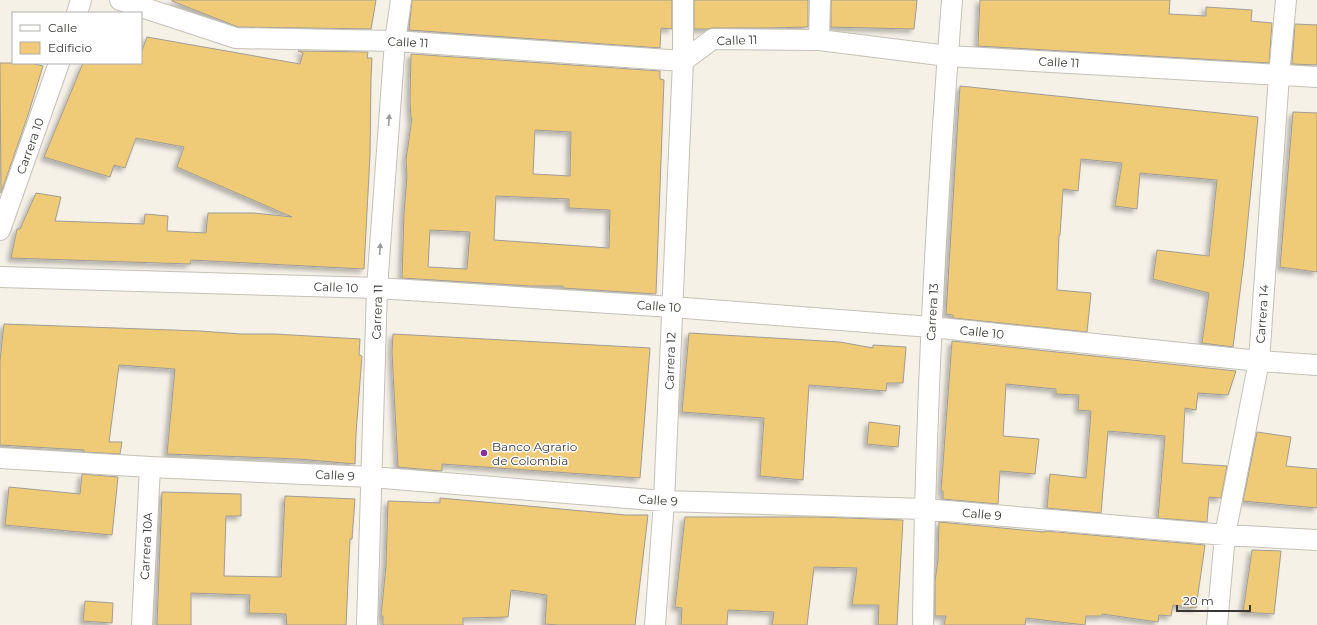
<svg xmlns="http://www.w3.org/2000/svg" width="1317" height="625" viewBox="0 0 1317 625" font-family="Montserrat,sans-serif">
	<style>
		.building { fill: #f0cb77; stroke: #a19d94; fill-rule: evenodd; filter: url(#shadow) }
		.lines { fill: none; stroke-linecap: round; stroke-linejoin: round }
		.minor-casing { stroke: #c5c1b8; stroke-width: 22 }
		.minor { stroke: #fff; stroke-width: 20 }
		.oneway { fill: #9c9b99 }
		.poi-dot { fill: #87319f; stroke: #fff; stroke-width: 1.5 }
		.labels { text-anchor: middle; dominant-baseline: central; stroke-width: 3; stroke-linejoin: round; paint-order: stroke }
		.street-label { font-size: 12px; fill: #383733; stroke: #fff }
		.poi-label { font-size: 12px; fill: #383733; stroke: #fff; text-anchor: start }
	</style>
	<defs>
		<filter id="shadow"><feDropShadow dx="-3.5" dy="3.5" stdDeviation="2" flood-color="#0004"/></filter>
	</defs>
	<rect width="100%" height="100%" fill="#f5f1e7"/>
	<path class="building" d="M172 0H376L371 29 238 27 172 1Z
		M412 0H672V29L661 28 660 48 409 30Z
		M694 0H808V27L767 28H713L707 29H694Z
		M831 0H917L914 29 831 27Z
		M980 0H1170L1169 14 1206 16V7L1252 10 1251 21 1272 23 1269 63 978 46Z
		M1295 24 1317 25V65L1292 64Z
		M147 37 300 64 303 53 298 51 368 52 367 58H372L371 78 370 155 364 269 191 260 190 264 11 258 17 229H20L36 193 61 197 55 221 144 224 145 214 168 216 167 231 206 233 208 213H254L292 217 177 167 184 147 136 138 125 168 114 165 110 177 44 157 83 63H141V53Z
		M411 54 660 71V79L664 80 656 294 563 288V286H531L402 278 404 214 407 176 406 160 412 118H411L410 100ZM535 130 571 132 570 176 533 174ZM496 196 569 199V208L610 210 609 248 494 240ZM430 230 470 232 467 269 428 267Z
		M0 63H31L43 66 28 115 1 193Z
		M960 86 1258 117 1244 260 1233 347 1202 343 1209 293 1153 279 1157 250 1209 256 1217 180 1140 173 1137 209 1115 206 1122 163 1081 159 1078 191 1063 189 1060 235H1059L1057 290 1091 293 1087 332 953 318V315L946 314Z
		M1293 112 1317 113V272L1280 267Z
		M4 324 200 331 241 334H275L360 339 359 355 362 356 356 433 355 464 299 459 167 454 175 369 119 365 109 442H122L120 454 84 452V450L0 445V361Z
		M689 333 840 342 873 348V345L906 347 903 383H887L886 391 809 385 803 480 760 476 764 418 682 412Z
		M393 334 650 348 640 478 442 464V471L398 467 392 352Z
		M952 341 1236 371 1228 395 1198 393 1196 410 1185 408 1182 463 1227 466 1221 498 1209 497 1207 522 1158 518 1165 436 1108 431 1101 513 1047 508 1050 474 1086 478 1091 411 1078 410 1079 395 1056 394V389L1006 384 1003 436 1039 439 1035 474 1000 471 998 504 943 499V491H941Z
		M869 422 900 426 898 447 867 444Z
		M1257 432 1291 437 1286 466 1317 469V508L1243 501Z
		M82 474 118 477 112 535 5 525 9 487 80 494Z
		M162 492 241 494V516H226L224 576 281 577 285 496 355 499 352 539H350L346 625H287L286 614 249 613 250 595 191 593V625H157Z
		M440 498 626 515H648L635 625H558L545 624 547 595 511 590 508 617 463 618V625H383V616H381L386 566 388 501 440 503Z
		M685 517H818L903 520 897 625H878L879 605H852L857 568 814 567 807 625H772L774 612 728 610 727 625H681L682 608 675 607Z
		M939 522 1023 530 1045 532V531L1205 545 1196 608 1173 605 1171 616 1159 615 1158 622 1102 614V616H1086L1085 625 1026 618 1025 625H944L946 616H935V581L938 560Z
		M1252 550 1281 551 1274 614 1243 612Z
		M85 601 113 603 112 623 83 621Z"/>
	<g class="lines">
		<defs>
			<path id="minor" d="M120 0 236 38 395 41 683 61 713 39 819 40 948 56 1317 77
				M77 13 81 0
				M819 40 820 0
				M0 230 59 63
				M0 277 377 288 672 307 931 327 1259 361 1317 365
				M0 458 150 467 371 477 664 501 924 509 1225 535 1317 540
				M142 625 150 467
				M367 625 377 288 395 41 401 0
				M655 625 664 501 683 61V0
				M923 625C925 416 936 208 952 0
				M1217 625 1225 535 1259 361 1279 75 1286 0"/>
		</defs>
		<use href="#minor" class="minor-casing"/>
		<use href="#minor" class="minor"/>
	</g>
	<defs><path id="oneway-solid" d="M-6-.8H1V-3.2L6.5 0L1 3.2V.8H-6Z"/></defs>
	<g class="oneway">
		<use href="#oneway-solid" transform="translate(389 120) rotate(-86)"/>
		<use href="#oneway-solid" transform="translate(380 249) rotate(-86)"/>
	</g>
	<circle class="poi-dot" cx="484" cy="453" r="4"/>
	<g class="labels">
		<g class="street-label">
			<text transform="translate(737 40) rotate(-2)">Calle 11</text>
			<text transform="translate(408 42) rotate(3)">Calle 11</text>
			<text transform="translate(1059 62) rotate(3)">Calle 11</text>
			<text transform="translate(30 146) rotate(-70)">Carrera 10</text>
			<text transform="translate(336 287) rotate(2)">Calle 10</text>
			<text transform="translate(659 306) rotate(4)">Calle 10</text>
			<text transform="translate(377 312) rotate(-88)">Carrera 11</text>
			<text transform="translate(932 312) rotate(-87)">Carrera 13</text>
			<text transform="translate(1262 314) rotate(-86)">Carrera 14</text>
			<text transform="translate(982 332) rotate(6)">Calle 10</text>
			<text transform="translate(670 361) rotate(-88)">Carrera 12</text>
			<text transform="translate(335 475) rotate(3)">Calle 9</text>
			<text transform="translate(658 500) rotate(4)">Calle 9</text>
			<text transform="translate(982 514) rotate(5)">Calle 9</text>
			<text transform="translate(146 546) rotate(-87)">Carrera 10A</text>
		</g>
		<g class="poi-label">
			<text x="492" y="446">Banco Agrario<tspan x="492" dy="14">de Colombia</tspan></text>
		</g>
	</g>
	<rect x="12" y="12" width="130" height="52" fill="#ffffff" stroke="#afafad"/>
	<rect x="20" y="25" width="20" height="6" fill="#ffffff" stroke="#afafad"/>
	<text x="48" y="32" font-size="12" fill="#383733">Calle</text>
	<rect x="20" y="42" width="20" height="12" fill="#f0cb77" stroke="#afafad"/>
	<text x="48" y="52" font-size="12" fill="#383733">Edificio</text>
	<path d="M1177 605v6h73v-6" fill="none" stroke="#383733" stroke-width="2"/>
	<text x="1183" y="605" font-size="12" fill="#383733" stroke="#ffffff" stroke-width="3" paint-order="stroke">20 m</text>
</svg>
